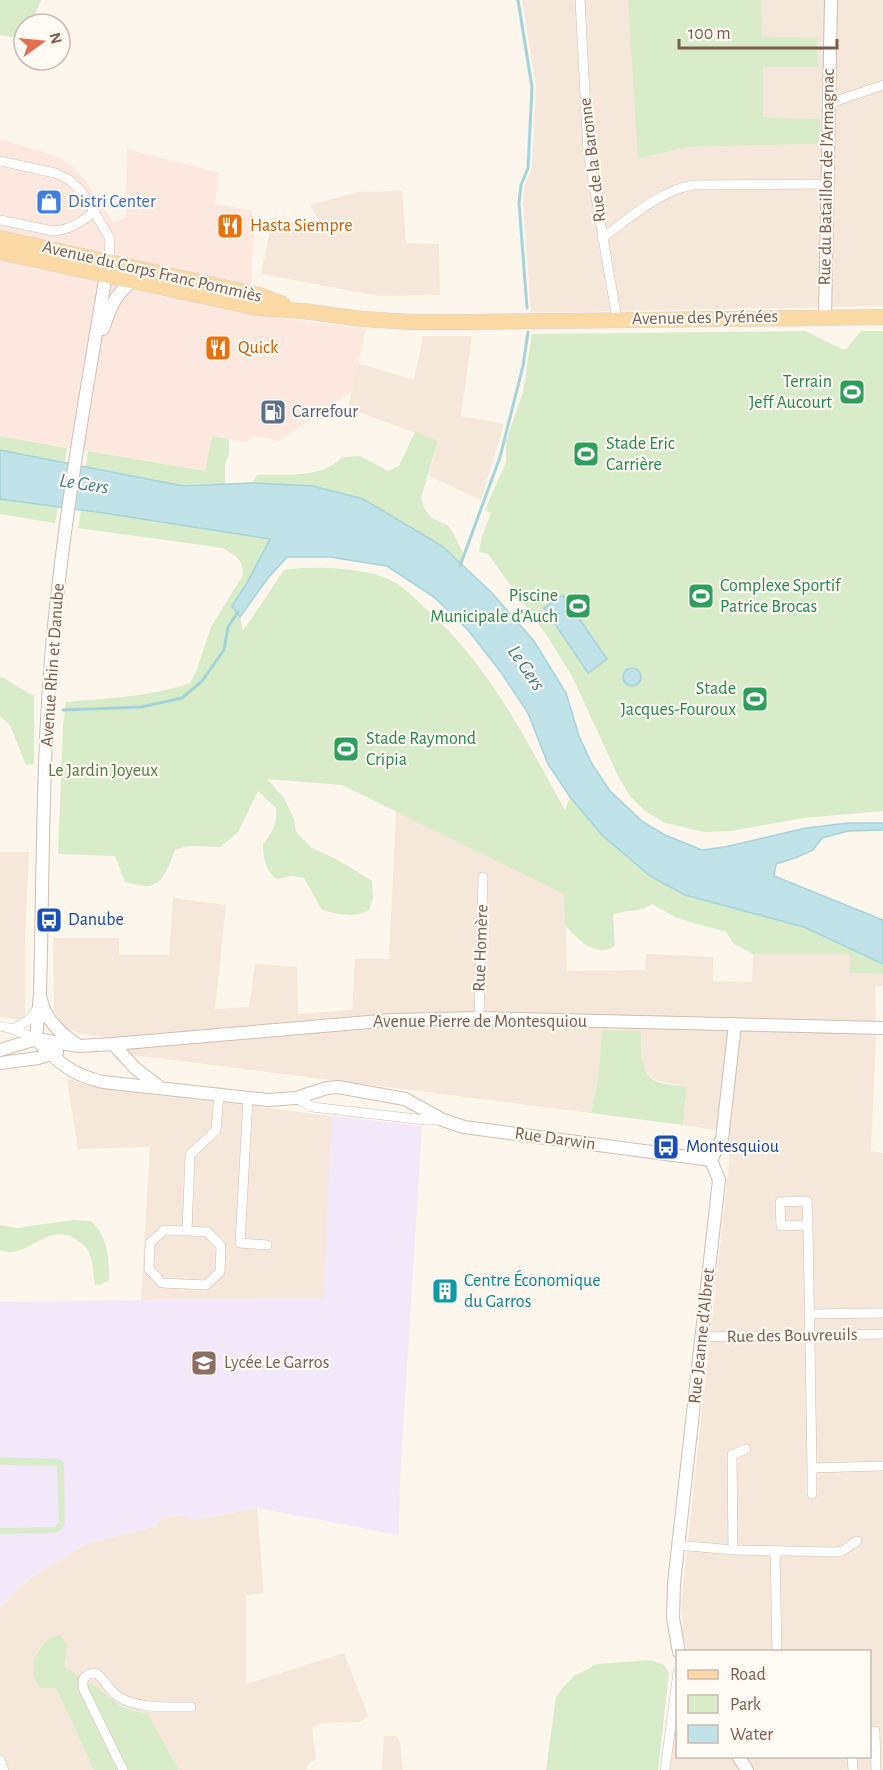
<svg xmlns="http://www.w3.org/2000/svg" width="883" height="1770" viewBox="0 0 883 1770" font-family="'Alegreya Sans',sans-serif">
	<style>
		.residential { fill: #f5e8da }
		.commercial { fill: #fde8e0 }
		.education { fill: #f3e8fa }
		.green { fill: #d8ecc9 }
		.water { fill: #bfe3e8; stroke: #a5d3da; stroke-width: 1.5 }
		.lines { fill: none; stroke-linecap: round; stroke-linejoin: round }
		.stream { stroke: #a5d3da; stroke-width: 3 }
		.minor-casing { stroke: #d1beb0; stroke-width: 10 }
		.tertiary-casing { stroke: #d1beb0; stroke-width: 14 }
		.primary-casing { stroke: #dad1cd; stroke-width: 16 }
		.minor { stroke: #fff; stroke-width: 9 }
		.tertiary { stroke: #fff; stroke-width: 12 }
		.primary { stroke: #fbd9a5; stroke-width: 15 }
		.labels { text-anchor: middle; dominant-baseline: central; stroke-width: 4.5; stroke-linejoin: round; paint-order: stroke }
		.street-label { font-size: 18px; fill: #7a5c4d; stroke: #fffaf3 }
		.shop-label { font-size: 18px; fill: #366cbe; stroke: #fffaf3; text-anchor: start }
		.food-label { font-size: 18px; fill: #c56008; stroke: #fffaf3; text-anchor: start }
		.leisure-label { font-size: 18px; fill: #27864d; stroke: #fffaf3; text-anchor: end }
		.service-label { font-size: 18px; fill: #4e5e75; stroke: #fffaf3; text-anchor: start }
		.park-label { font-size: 18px; fill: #537a41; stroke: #fffaf3 }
		.transit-label { font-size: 18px; fill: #164399; stroke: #fffaf3; text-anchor: start }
		.culture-label { font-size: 18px; fill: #0d838f; stroke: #fffaf3; text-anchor: start }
		.education-label { font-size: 18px; fill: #785e54; stroke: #fffaf3; text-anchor: start }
		.water-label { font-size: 20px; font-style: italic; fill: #437c86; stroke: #fffaf3 }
	</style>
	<rect width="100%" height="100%" fill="#fdf6ec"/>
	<path class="residential" d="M522 0H628L639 159 687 147 819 144V119L763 117V67H818L817 38 762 36 761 0H883V306L531 313 523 202 525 184 532 167 536 86Z
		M402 191 406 243 439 244 440 295 379 296 261 274 273 217 325 232 310 205 358 192Z
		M423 336H472L461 416 504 424 481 500 429 476 438 441 348 408 358 363 414 380Z
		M396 811 565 894 567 971 645 970 646 954 713 957V981L752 982 753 954H850V973L883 974V986L875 987 876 1035 871 1151 883 1153V1770H669L677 1699 678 1756H870V1652L688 1651 683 1635 681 1604 729 1163 730 1132 683 1125 687 1088 655 1080 649 1075 643 1065 641 1031 602 1030 598 1078 591 1113 133 1055 114 1039 78 1033 63 1026 58 1019 54 1010 53 938H119V955H169L173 898 226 905 215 1009 249 1007 255 964 297 967 298 1014 352 1010 355 959H389Z
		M0 852H29L25 938V1020L0 1017Z
		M67 1079 90 1086 332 1116 324 1298 141 1300 150 1147 78 1149Z
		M257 1508 264 1593 246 1595V1684L344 1653 368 1716 360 1722 321 1723 312 1728 316 1759 307 1765V1770H179L148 1714 122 1707 95 1686 65 1667 67 1644 47 1640 34 1658 33 1675 56 1688 94 1770H0V1609L15 1591 31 1578 86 1544 156 1526 161 1518 180 1515 193 1520Z
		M384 1736H397L400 1742 403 1770H382Z"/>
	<path class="commercial" d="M0 139 53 155 70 164 86 181 114 223 126 217 127 149 219 173 215 204 251 210 254 231 249 314 366 329 352 391 279 441 253 436 246 442 212 436 206 471 0 436Z"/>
	<path class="education" d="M332 1116 422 1126 400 1479 399 1535 257 1508 193 1520 180 1515 162 1518 156 1526 86 1544 31 1578 15 1591 0 1609V1302L323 1298Z"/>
	<path class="green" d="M0 0H41L31 24H24V32L11 37 0 35Z
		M628 0H761L762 36 818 38V67H763V117L820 119 819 144 687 147 638 159Z
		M805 331 842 349H846L861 331H883V811L804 818 731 831 704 832 665 823 645 811 630 796 619 778 572 676 549 639 488 554 479 552 482 536 491 513 485 510 506 462V441L523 392 532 334Z
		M415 432 438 441 421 498 425 510 432 518 447 525 452 531 463 553 462 564 442 546 313 486 252 483 257 475C285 474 322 479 342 457L360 456 388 471 399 466Z
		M0 436 67 448 65 462 0 450Z
		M212 436 229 439V454L225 465V484L183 486 86 466 88 451 205 471Z
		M0 499 58 507 55 523 0 514Z
		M81 510 270 539 247 583 232 606 240 617 243 631 284 570C313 565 374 567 399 585 408 591 415 599 423 606 489 664 523 735 565 810L570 797 602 835 650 876 685 895 804 927 883 964V974L850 973V954H753L734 944 726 932 677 918 652 904C638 914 628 908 613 915L615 946C595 958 579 940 565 926L564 894 342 785 267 779 284 798 294 819 296 832 312 848 338 860 372 881 373 898 369 910C354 919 338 914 322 910L304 878 292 876 277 879C266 873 263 856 263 844 273 832 277 824 276 808L258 791 238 832 220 847 188 846 175 850C169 863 164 888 145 886 139 886 132 883 125 882L115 856 58 854 63 726 66 702C108 698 150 697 190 683L197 669 211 627 243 575C243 558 236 557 223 548L78 528Z
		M0 676 34 696V764L26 765 10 725 0 716Z
		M602 1030 641 1031C642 1046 639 1071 654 1080 662 1085 677 1085 687 1087L683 1125 591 1113 598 1078Z
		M73 1220 91 1221C107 1235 110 1260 109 1280L100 1285H95C93 1275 93 1261 89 1252 86 1246 81 1243 75 1239 47 1221 25 1262 0 1250V1225L17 1228Z
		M0 1457 60 1459 64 1464 65 1522 62 1529 55 1533 0 1534V1528L55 1527 59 1523 57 1466 0 1465Z
		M60 1635 67 1644 65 1667 95 1686 122 1707 148 1714 179 1770H94L56 1688H40L33 1675 34 1658 47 1640Z
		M651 1660 664 1665 669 1673 658 1770H546L556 1697 564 1686 574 1676 597 1664Z"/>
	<path class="water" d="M0 450 183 486 252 483 313 486 363 499 442 546 491 592 534 641 566 693 579 736 592 764 610 791 643 822 665 835 702 850 725 847 806 828 848 823H883V830L848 831 822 838 813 850 795 858 776 864 774 876 883 920V964L804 927 685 895 650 876 602 835 570 797 548 764 528 713 500 671 468 630 434 597 387 566 330 557H287L268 578 240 617 232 606 247 583 270 539 104 513 0 499Z
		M563 595 607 659 588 673 544 608Z
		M623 677a9 9 0 1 1 18 0a9 9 0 1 1-18 0Z"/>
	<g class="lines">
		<path class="stream" d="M518 0 532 87 528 168 521 185 519 203 527 308
			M460 566 500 457 523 366 528 332
			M63 710 141 707 182 698 202 681 224 650 228 627 238 612"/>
		<defs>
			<path id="minor" d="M580 0 588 151 617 319
				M827 104 883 85
				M0 161 55 173 68 179 77 187 85 196 110 239 109 262
				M0 220 53 231C70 230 81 222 94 212
				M602 238C630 218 659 191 693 185L827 184
				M479 1018 483 877
				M0 1026 13 1029 36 1039
				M13 1029 30 1019 37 1009
				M248 1098 240 1243 267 1245
				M296 1098 312 1107 425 1120H443
				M808 1225 781 1226 780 1202 807 1201 808 1225 812 1468V1494
				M187 1231 207 1232 221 1246 220 1272 206 1285 162 1283 149 1269 150 1243 164 1230 187 1231 190 1155 216 1130 219 1094
				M809 1314 883 1313
				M702 1337 883 1334
				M812 1468 883 1466
				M678 1545 733 1550 835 1552 842 1551 857 1541
				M733 1550 732 1455 746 1449
				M775 1551 777 1652
				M875 1731 876 1770
				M852 1756 853 1770
				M0 1760 4 1770
				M123 1770 84 1690C81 1680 84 1673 96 1673 104 1679 108 1688 115 1694 131 1709 170 1707 191 1707
				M665 1770 678 1672"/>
			<path id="tertiary" d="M825 317 831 0
				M103 329C110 309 115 292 134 281
				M41 999C45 1019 59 1032 75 1043
				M36 1039 40 994C43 882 42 770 51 659 62 528 85 398 107 269
				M36 1039C58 1062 71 1075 103 1082L268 1100 296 1098 327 1088 338 1087 405 1099 443 1120 464 1127 711 1160
				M113 1044 135 1068 158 1086
				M0 1050 36 1039 79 1046 113 1044 392 1020 479 1018 883 1028
				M0 1063 38 1058 57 1052
				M679 1652 673 1618 674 1583 719 1180 711 1160 722 1139 735 1024
				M738 1756 747 1770"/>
			<path id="primary" d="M0 238 259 295 283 304
				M0 252 258 308 303 311 362 319 412 322H467L883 317"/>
		</defs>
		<use href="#minor" class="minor-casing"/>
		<use href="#tertiary" class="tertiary-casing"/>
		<use href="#primary" class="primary-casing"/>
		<use href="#minor" class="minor"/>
		<use href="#tertiary" class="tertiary"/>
		<use href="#primary" class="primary"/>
	</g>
	<defs>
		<symbol id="shop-square" viewBox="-11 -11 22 22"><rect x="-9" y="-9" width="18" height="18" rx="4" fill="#3f7fe0" stroke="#fffaf3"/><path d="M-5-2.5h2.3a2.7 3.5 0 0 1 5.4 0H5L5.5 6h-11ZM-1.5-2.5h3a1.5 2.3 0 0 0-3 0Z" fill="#fff"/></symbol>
		<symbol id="restaurant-square" viewBox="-11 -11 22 22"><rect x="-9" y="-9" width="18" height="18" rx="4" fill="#e8710a" stroke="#fffaf3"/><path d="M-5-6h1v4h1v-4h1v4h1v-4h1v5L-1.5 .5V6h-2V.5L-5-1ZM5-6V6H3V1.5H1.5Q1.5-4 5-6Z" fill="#fff"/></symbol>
		<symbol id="stadium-square" viewBox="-11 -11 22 22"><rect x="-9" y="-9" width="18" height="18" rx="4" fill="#2e9e5b" stroke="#fffaf3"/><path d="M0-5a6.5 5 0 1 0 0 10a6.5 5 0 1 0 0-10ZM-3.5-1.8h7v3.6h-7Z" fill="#fff"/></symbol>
		<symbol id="fuel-square" viewBox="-11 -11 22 22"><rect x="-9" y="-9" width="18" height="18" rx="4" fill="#5c6f8a" stroke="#fffaf3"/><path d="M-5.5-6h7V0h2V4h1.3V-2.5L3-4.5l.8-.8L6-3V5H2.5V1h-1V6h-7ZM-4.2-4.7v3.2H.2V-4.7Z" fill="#fff"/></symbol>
		<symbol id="bus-square" viewBox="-11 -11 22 22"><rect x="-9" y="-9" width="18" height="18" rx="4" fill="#1a4fb4" stroke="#fffaf3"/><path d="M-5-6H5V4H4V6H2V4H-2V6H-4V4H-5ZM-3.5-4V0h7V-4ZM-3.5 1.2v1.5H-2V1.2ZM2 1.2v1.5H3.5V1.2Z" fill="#fff"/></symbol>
		<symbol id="building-square" viewBox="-11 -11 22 22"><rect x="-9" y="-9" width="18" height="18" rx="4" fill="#0f9aa8" stroke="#fffaf3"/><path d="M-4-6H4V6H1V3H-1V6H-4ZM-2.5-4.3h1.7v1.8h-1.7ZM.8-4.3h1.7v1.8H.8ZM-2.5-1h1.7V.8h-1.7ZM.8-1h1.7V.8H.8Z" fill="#fff"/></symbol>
		<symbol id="school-square" viewBox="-11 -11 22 22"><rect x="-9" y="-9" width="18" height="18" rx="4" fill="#8d6e63" stroke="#fffaf3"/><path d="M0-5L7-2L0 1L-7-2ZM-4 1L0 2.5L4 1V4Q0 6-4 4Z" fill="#fff"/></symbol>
	</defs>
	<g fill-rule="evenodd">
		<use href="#shop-square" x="34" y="187" width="30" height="30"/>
		<use href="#restaurant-square" x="215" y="211" width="30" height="30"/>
		<use href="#restaurant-square" x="203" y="333" width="30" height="30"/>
		<use href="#stadium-square" x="837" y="377" width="30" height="30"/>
		<use href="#fuel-square" x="258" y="397" width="30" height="30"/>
		<use href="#stadium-square" x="571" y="439" width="30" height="30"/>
		<use href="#stadium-square" x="686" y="581" width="30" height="30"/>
		<use href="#stadium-square" x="563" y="591" width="30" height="30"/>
		<use href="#stadium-square" x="740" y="684" width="30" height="30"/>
		<use href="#stadium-square" x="331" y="734" width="30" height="30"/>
		<use href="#bus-square" x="34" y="905" width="30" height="30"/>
		<use href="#bus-square" x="651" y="1132" width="30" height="30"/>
		<use href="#building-square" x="430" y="1276" width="30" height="30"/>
		<use href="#school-square" x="189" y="1348" width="30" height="30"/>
	</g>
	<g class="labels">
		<g class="street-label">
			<text transform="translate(593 160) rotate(-97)">Rue de la Baronne</text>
			<text transform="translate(827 177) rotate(-89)">Rue du Bataillon de l'Armagnac</text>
			<text transform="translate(152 272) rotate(13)">Avenue du Corps Franc Pommiès</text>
			<text transform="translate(705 318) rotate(-1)">Avenue des Pyrénées</text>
			<text transform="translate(53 665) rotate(-86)">Avenue Rhin et Danube</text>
			<text transform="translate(481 948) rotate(-88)">Rue Homère</text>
			<text x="480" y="1022">Avenue Pierre de Montesquiou</text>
			<text transform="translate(555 1139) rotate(8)">Rue Darwin</text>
			<text transform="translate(702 1336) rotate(-84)">Rue Jeanne d'Albret</text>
			<text transform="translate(792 1336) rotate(-1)">Rue des Bouvreuils</text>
		</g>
		<g class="shop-label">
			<text x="68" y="202">Distri Center</text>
		</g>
		<g class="food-label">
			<text x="250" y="226">Hasta Siempre</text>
			<text x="238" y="348">Quick</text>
		</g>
		<g class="leisure-label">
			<text x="832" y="382">Terrain<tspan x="832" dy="21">Jeff Aucourt</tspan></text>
			<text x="606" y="444" text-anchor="start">Stade Eric<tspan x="606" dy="21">Carrière</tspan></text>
			<text x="720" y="586" text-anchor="start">Complexe Sportif<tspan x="720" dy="21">Patrice Brocas</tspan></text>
			<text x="558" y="596">Piscine<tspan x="558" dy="21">Municipale d'Auch</tspan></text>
			<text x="736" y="689">Stade<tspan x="736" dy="21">Jacques-Fouroux</tspan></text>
			<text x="366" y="739" text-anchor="start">Stade Raymond<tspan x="366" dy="21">Cripia</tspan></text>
		</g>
		<g class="service-label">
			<text x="292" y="412">Carrefour</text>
		</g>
		<g class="park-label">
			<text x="103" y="771">Le Jardin Joyeux</text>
		</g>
		<g class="transit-label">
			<text x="68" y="920">Danube</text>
			<text x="686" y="1147">Montesquiou</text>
		</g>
		<g class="culture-label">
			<text x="464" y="1281">Centre Économique<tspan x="464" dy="21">du Garros</tspan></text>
		</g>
		<g class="education-label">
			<text x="224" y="1363">Lycée Le Garros</text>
		</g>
		<g class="water-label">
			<text transform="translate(84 484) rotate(9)">Le Gers</text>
			<text transform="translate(526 668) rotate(56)">Le Gers</text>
		</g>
	</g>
	<rect x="676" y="1650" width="195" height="108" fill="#fffaf3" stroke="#cabbb1" stroke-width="1.5"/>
	<rect x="688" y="1670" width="30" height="9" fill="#fbd9a5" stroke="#cabbb1" stroke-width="1.5"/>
	<text x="730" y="1680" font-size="18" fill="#7a5c4d">Road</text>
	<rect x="688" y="1695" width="30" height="18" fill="#d8ecc9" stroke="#cabbb1" stroke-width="1.5"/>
	<text x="730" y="1710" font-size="18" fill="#7a5c4d">Park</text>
	<rect x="688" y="1725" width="30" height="18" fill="#bfe3e8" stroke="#cabbb1" stroke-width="1.5"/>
	<text x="730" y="1740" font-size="18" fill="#7a5c4d">Water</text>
	<g transform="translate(42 42) rotate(75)"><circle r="28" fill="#fffaf3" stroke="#cabbb1" stroke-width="1.5"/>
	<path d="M0-4.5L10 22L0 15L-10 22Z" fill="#e76f51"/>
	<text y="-9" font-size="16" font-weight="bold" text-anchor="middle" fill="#7a5c4d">N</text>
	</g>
	<path d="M679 39v9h158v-9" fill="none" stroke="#7a5c4d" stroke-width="3"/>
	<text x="688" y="39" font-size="18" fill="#7a5c4d" stroke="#fffaf3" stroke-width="4.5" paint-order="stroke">100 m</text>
</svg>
